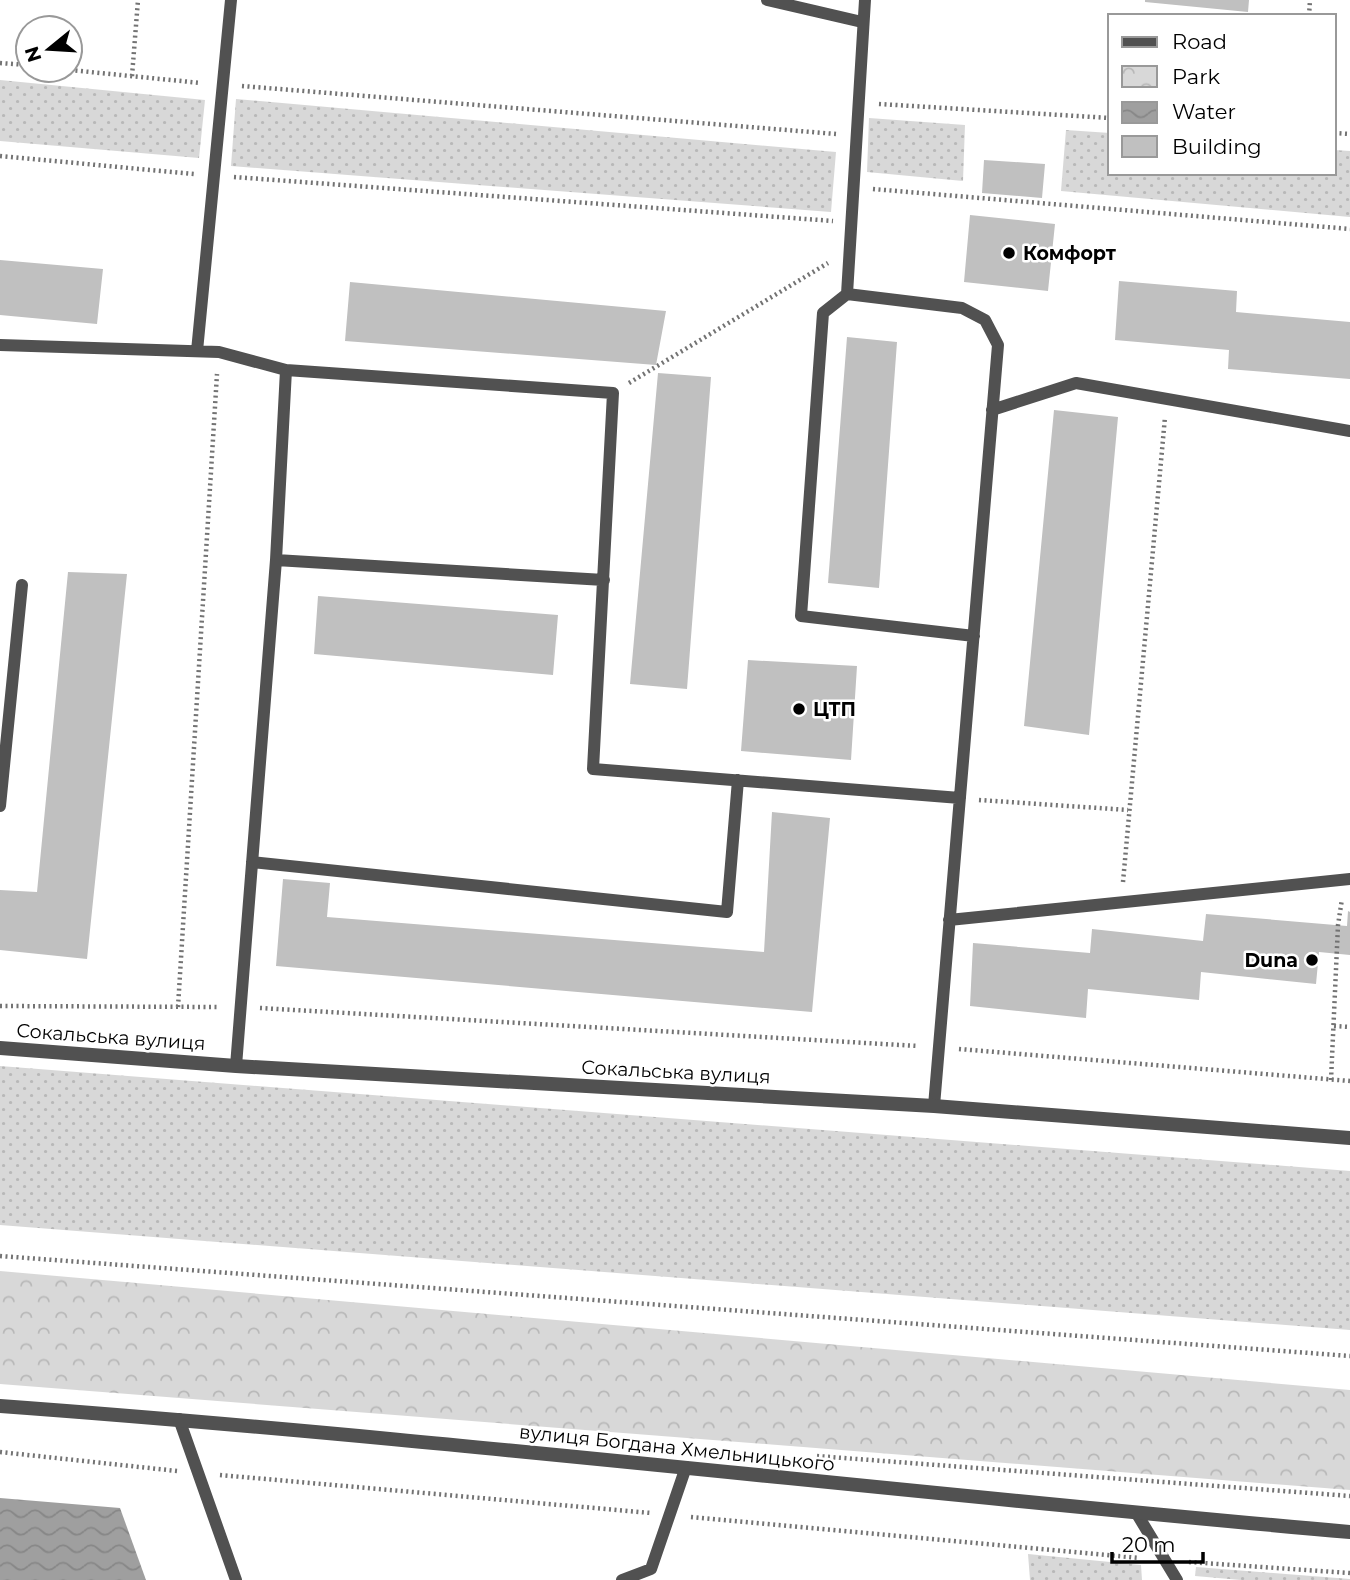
<svg xmlns="http://www.w3.org/2000/svg" width="1350" height="1580" viewBox="0 0 1350 1580" font-family="Montserrat,sans-serif">
	<style>
		.grass { fill: url(#grass-dots) }
		.park { fill: url(#park-crowns) }
		.water { fill: url(#water-waves) }
		.building { fill: #c0c0c0 }
		.lines { fill: none; stroke-linecap: round; stroke-linejoin: round }
		.path { stroke: #737373; stroke-width: 4.5; stroke-dasharray: 2 3.5; stroke-linecap: butt }
		.service { stroke: #515151; stroke-width: 12 }
		.minor { stroke: #515151; stroke-width: 14 }
		.tertiary { stroke: #515151; stroke-width: 14 }
		.poi-dot { fill: #000; stroke: #fff; stroke-width: 2.5 }
		.labels { text-anchor: middle; dominant-baseline: central; stroke-width: 5; stroke-linejoin: round; paint-order: stroke }
		.poi-label { font-size: 19px; font-weight: bold; fill: #000; stroke: #fff; text-anchor: start }
		.street-label { font-size: 19px; fill: #000; stroke: #fff }
	</style>
	<defs>
		<pattern id="grass-dots" width="8" height="8" patternUnits="userSpaceOnUse" patternTransform="scale(1.75)"><rect width="8" height="8" fill="#d8d8d8"/><path d="M2 2h.1M6 6h.1" fill="none" stroke="#b8b8b8" stroke-width="1.8" stroke-linecap="round"/></pattern>
		<pattern id="park-crowns" width="20" height="18" patternUnits="userSpaceOnUse" patternTransform="scale(1.75)"><rect width="20" height="18" fill="#d8d8d8"/><path d="M2 6a3 3 0 1 1 6 0M12 15a3 3 0 1 1 6 0" fill="none" stroke="#b8b8b8"/></pattern>
		<pattern id="water-waves" width="16" height="10" patternUnits="userSpaceOnUse" patternTransform="scale(1.75)"><rect width="16" height="10" fill="#9f9f9f"/><path d="M0 5q4-4 8 0t8 0" fill="none" stroke="#878787"/></pattern>
	</defs>
	<rect width="100%" height="100%" fill="#fff"/>
	<path class="grass" d="M0 80 205 100 199 158 0 141Z
		M236 99 836 152 831 212 231 166Z
		M869 118 965 125 963 181 867 172Z
		M1066 130 1110 133V173H1334V150L1350 151V217L1061 191Z
		M0 1066 1350 1171V1330L0 1225Z
		M1028 1554 1141 1565 1142 1580H1030Z
		M1196 1567 1350 1579V1580H1241L1195 1576Z"/>
	<path class="park" d="M0 1271 1350 1390V1490L0 1384Z"/>
	<path class="water" d="M0 1498 120 1508 146 1580H0Z"/>
	<path class="building" d="M1145 0H1249L1248 12 1145 2Z
		M984 160 1045 164 1042 198 982 193Z
		M970 215 1055 224 1048 291 964 282Z
		M0 260 103 269 97 324 0 315Z
		M1119 281 1237 291 1236 312 1350 322V379L1228 369 1229 350 1115 340Z
		M350 282 666 311 656 365 345 341Z
		M847 337 897 342 879 588 828 583Z
		M658 373 711 377 687 689 630 684Z
		M1054 410 1118 417 1089 735 1024 726Z
		M68 572 127 574 87 959 0 950V890L37 892Z
		M318 596 558 615 553 675 314 654Z
		M748 660 857 666 851 760 741 751Z
		M772 812 830 818 812 1012 276 966 283 879 330 883 327 917 764 952Z
		M1348 911 1350 912V955L1319 952 1316 984 1201 972 1199 1000 1088 989 1086 1018 970 1006 973 943 1090 953 1092 929 1203 941 1206 914 1347 926Z"/>
	<g class="lines">
		<path class="path" d="M1309 16 1310 0
			M0 63 28 65
			M70 70 201 83
			M132 76 138 0
			M242 86 836 134
			M879 104 1110 118
			M1334 133 1350 134
			M0 156 194 174
			M234 177 833 221
			M873 189 1350 229
			M629 383 828 263
			M979 800 1128 810
			M1123 882 1165 417
			M0 1006 220 1007
			M178 1007 217 374
			M260 1008 918 1046
			M1334 1026 1350 1027
			M959 1049 1350 1081
			M1331 1080 1338 925 1342 899
			M0 1256 1350 1356
			M0 1452 177 1471
			M817 1456 1350 1496
			M220 1475 651 1513
			M691 1517 1139 1558
			M1189 1562 1350 1573"/>
		<path class="service" d="M767 0 862 22
			M865 0 847 294 962 308 985 320 998 345 934 1106
			M847 294 823 313 801 616 974 636
			M0 345 219 352 286 370 613 393 593 769 960 798
			M197 351 231 0
			M992 410 1076 383 1350 431
			M276 560 604 580
			M0 806 22 585
			M252 862 727 912 738 780
			M949 920 1350 879
			M236 1066 276 560 286 370
			M179 1419 236 1580
			M1137 1514 1177 1580
			M622 1580 651 1569 686 1467"/>
		<path class="minor" d="M0 1048 236 1066 934 1106 1350 1138"/>
		<path class="tertiary" d="M0 1406C451 1439 900 1493 1350 1532"/>
	</g>
	<g class="poi-dot">
		<circle cx="1009" cy="253" r="7"/>
		<circle cx="799" cy="709" r="7"/>
		<circle cx="1312" cy="960" r="7"/>
	</g>
	<g class="labels">
		<g class="poi-label">
			<text x="1023" y="253">Комфорт</text>
			<text x="813" y="709">ЦТП</text>
			<text x="1298" y="960" text-anchor="end">Duna</text>
		</g>
		<g class="street-label">
			<text transform="translate(111 1037) rotate(4)">Сокальська вулиця</text>
			<text transform="translate(676 1072) rotate(3)">Сокальська вулиця</text>
			<text transform="translate(677 1448) rotate(6)">вулиця Богдана Хмельницького</text>
		</g>
	</g>
	<rect x="1108" y="14" width="228" height="161" fill="#ffffff" stroke="#999999" stroke-width="2"/>
	<rect x="1122" y="37" width="35" height="10" fill="#515151" stroke="#999999" stroke-width="2"/>
	<text x="1172" y="49" font-size="21" fill="#000000">Road</text>
	<rect x="1122" y="66" width="35" height="21" fill="url(#park-crowns)" stroke="#999999" stroke-width="2"/>
	<text x="1172" y="84" font-size="21" fill="#000000">Park</text>
	<rect x="1122" y="102" width="35" height="21" fill="url(#water-waves)" stroke="#999999" stroke-width="2"/>
	<text x="1172" y="119" font-size="21" fill="#000000">Water</text>
	<rect x="1122" y="136" width="35" height="21" fill="#c0c0c0" stroke="#999999" stroke-width="2"/>
	<text x="1172" y="154" font-size="21" fill="#000000">Building</text>
	<g transform="translate(49 49) rotate(252)"><circle r="33" fill="#ffffff" stroke="#999999" stroke-width="2"/>
	<path d="M0-5L12 26L0 18L-12 26Z" fill="#000000"/>
	<text y="-10" font-size="19" font-weight="bold" text-anchor="middle" fill="#000000">N</text>
	</g>
	<path d="M1112 1552v10h91v-10" fill="none" stroke="#000000" stroke-width="3.5"/>
	<text x="1122" y="1552" font-size="21" fill="#000000" stroke="#ffffff" stroke-width="5" paint-order="stroke">20 m</text>
</svg>
